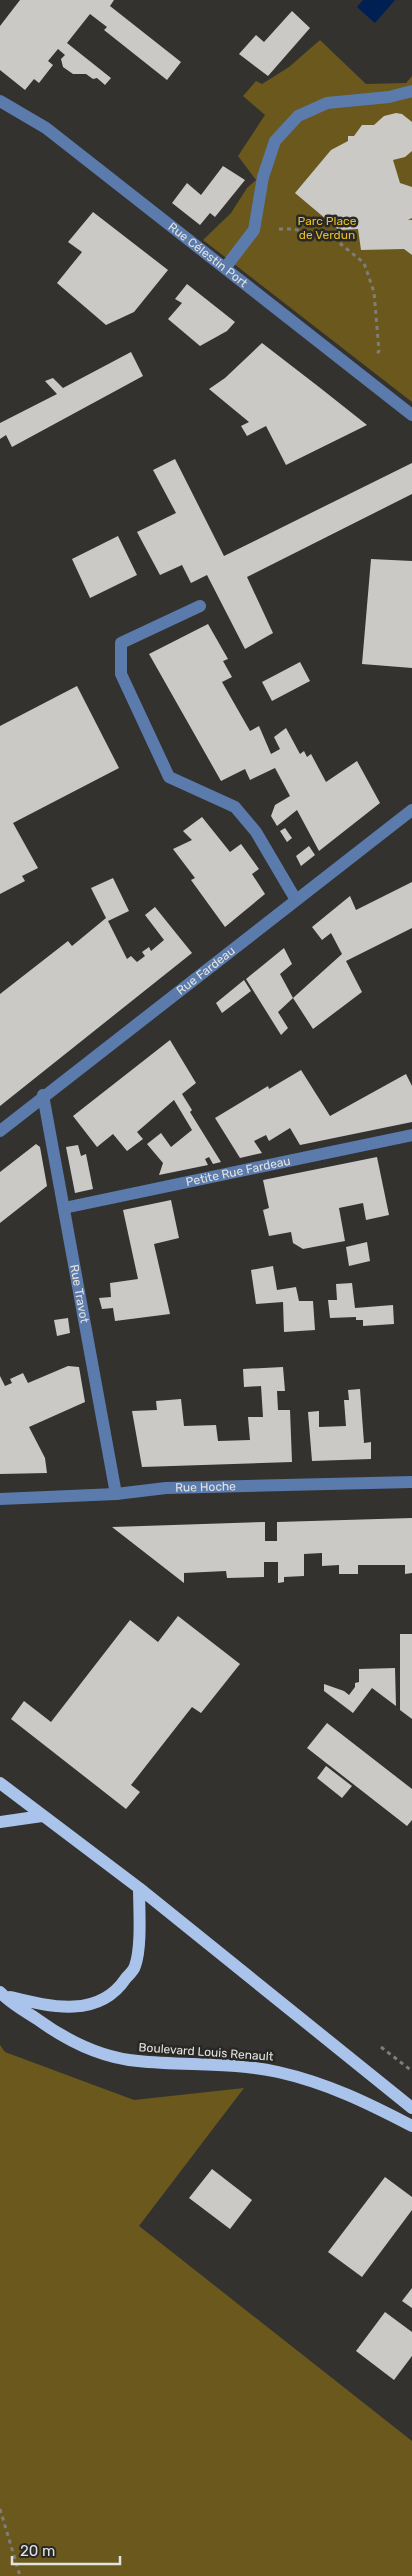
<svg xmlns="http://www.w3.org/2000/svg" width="412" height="2576" viewBox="0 0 412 2576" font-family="Rubik,sans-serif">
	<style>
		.green { fill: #6a581d }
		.water { fill: #001f52 }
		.building { fill: #cac9c5 }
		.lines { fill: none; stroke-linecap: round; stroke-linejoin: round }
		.path { stroke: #7e7d7b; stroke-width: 3; stroke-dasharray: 4 4; stroke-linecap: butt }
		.minor { stroke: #5b7bac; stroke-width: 12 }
		.major { stroke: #a9c3eb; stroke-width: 12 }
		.labels { text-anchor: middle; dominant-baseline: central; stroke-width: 5; stroke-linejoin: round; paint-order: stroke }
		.park-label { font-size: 12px; fill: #e6be28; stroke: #292825 }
		.street-label { font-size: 12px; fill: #e2e2e0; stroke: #292825 }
	</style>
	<rect width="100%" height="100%" fill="#33322f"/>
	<path class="green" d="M320 40 366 84 406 83 412 76V402L203 240 231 213 247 188 256 180 238 156 265 115 243 96 256 81 262 84 289 67Z
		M0 2045 5 2052 134 2100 244 2088 139 2226 412 2441V2576H0Z"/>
	<path class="water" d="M363 0H395L375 23 357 7Z"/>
	<path class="building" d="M20 0H114L110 6 181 62 167 80 104 30 107 27 90 14 67 43 111 78 105 85 97 78 93 79 86 74H73L63 67 61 59 65 55 58 49 48 61 53 65 39 83 34 79 25 90 0 70V26Z
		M292 11 310 28 268 76 239 54 256 35 264 42Z
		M396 113 402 114 412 122V151L405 157 393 160 400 183 412 187V218L408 220H412V255L404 249 361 250 358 229 339 230 295 193 331 150 348 141V136H354L362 125H374L384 116Z
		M223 166 245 180 215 217 210 213 200 225 172 203 187 183 201 195Z
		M93 212 168 270 134 312 106 325 57 283 82 252 68 242Z
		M187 284 235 322 227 331 200 346 168 319 182 303 175 299Z
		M262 343 319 387 367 425 286 465 266 426 247 436 241 426 249 422 209 389 225 378Z
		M131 352 143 376 12 447 6 435 0 439V423L57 394 45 381 53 378 63 388Z
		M175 459 224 556 412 463V494L247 577 273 633 245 649 207 575 191 583 182 565 160 575 137 532 176 513 153 470Z
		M118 536 137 575 90 598 72 559Z
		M371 559 412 561V668L362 664Z
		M208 624 228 659 223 661 232 677 222 682 250 731 259 726 271 754 280 749 274 737 286 728 300 754 304 751 307 757 311 754 326 782 357 761 380 803 319 851 297 810 277 826 271 816 275 805 290 796 275 768 250 780 245 769 221 781 149 654Z
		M300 662 310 681 272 701 262 682Z
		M77 686 119 768 13 823 38 868 22 876 25 881 0 894V726Z
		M202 817 230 852 241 844 259 869 252 874 265 894 225 927 191 880 195 878 173 849 192 840 183 831Z
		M285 828 292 838 287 842 280 831Z
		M309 846 315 855 301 866 296 856Z
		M113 878 129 911 108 921 127 959 131 956 137 962 145 956 142 952 149 947 151 951 164 940 145 915 155 907 192 953 0 1106V994L68 941 72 946 106 918 91 888Z
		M412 882V928L346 961 362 992 313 1029 293 998 342 954 331 933 322 940 312 927 350 896 356 910Z
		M284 948 292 964 280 974 293 998 278 1012 288 1028 281 1035 246 979Z
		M244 980 251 991 222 1013 216 1003Z
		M170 1040 196 1083 182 1094 192 1110 190 1112 221 1162 213 1164 209 1157 205 1159 208 1165 159 1175 163 1163 147 1144 161 1133 171 1147 192 1130 174 1100 137 1132 143 1139 127 1151 113 1134 97 1147 73 1116Z
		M301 1070 330 1116 406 1074 412 1086V1122L300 1145 290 1128 269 1141 266 1135 254 1141 262 1153 240 1158 215 1118 268 1086 269 1089Z
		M36 1144 40 1147 47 1186 0 1223V1172Z
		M78 1145 81 1156 86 1154 93 1189 75 1193 66 1147Z
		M377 1157 389 1215 366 1220 363 1203 339 1208 345 1241 303 1249 293 1243 291 1232 269 1236 263 1210 269 1208 263 1180Z
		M171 1200 179 1238 154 1244 170 1314 115 1321 113 1308 102 1309 99 1298 111 1297 110 1283 138 1279 123 1210Z
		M367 1242 370 1261 349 1266 346 1247Z
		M273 1266 277 1290 296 1287 299 1301H313L315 1330 284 1332 283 1302 256 1304 251 1270Z
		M352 1283 355 1308 393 1305 394 1324 363 1326V1320H356V1317L330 1318 328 1300H337L336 1284Z
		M68 1318 70 1333 57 1336 54 1320Z
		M68 1366 79 1367 85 1402 29 1427 45 1458 47 1473 0 1474V1376L5 1386 12 1383 10 1379 23 1373 28 1383Z
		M283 1367 285 1391H277L278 1410H290L292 1462 142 1467 132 1411 157 1410 156 1401 181 1399 184 1426 216 1425 218 1441 250 1440 248 1417H263L261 1386 244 1387 243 1369Z
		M360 1389 364 1443 371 1442V1459L312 1461 308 1412 319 1411V1427L346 1426 344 1400H349L348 1390Z
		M412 1518V1573L405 1574V1565H358V1574H339V1565L322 1566V1553L304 1554V1576L284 1577V1582L278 1583V1562H264V1577L227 1578 226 1571 184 1573V1583L112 1527 265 1522V1541H277V1522Z
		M178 1616 240 1664 201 1713 192 1707 131 1785 140 1792 126 1809 11 1719 24 1701 51 1722 130 1620 158 1642Z
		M400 1634H412V1719L400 1710Z
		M395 1668 396 1706 372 1688 353 1713 324 1691V1684L344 1691 349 1695 355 1687V1683L359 1682V1669Z
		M327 1723 412 1789V1820L407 1826 307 1748Z
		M326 1766 352 1786 342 1798 317 1778Z
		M212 2169 252 2200 230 2229 189 2198Z
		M385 2177 412 2197V2210L362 2277 328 2252Z
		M412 2288V2308L402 2301Z
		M385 2312 412 2332V2356L394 2380 356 2351Z"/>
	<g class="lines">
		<path class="path" d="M279 229H292L331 236 364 263 374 292 379 351 375 356
			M381 2047 412 2071
			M0 2509 20 2576"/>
		<g class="minor">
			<path id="s1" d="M0 101 46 128 412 415"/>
			<path d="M225 268 254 230 263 177 275 141 298 116 327 103 389 97 412 91"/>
			<path d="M200 606 121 643V674L169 777 235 807 256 832 296 900"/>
			<path id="s2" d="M43 1095 116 1494"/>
			<path id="s3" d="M0 1131 412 810"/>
			<path id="s4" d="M64 1208 412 1135"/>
			<path id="s5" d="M0 1499 116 1494 166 1488 412 1482"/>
		</g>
		<path class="major" d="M0 1783 139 1888 412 2108
			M0 1822 42 1816
			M0 1992C10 2003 25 2011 37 2019 66 2040 102 2058 138 2061 184 2066 233 2062 278 2072 327 2083 368 2103 412 2126
			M10 1997C51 2007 99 2019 126 1978 129 1975 134 1970 135 1966 142 1947 139 1908 139 1888"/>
	</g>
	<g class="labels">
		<g class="park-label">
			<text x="327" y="221">Parc Place<tspan x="327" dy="14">de Verdun</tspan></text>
		</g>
		<g class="street-label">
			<text stroke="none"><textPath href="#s1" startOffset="259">Rue Célestin Port</textPath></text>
			<text stroke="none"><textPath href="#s3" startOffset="261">Rue Fardeau</textPath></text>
			<text stroke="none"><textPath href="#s4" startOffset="178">Petite Rue Fardeau</textPath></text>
			<text stroke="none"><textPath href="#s2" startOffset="202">Rue Travot</textPath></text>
			<text stroke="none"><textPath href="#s5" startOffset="206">Rue Hoche</textPath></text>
			<text transform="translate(206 2052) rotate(4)">Boulevard Louis Renault</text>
		</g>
	</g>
	<path d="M12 2556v8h108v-8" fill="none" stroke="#e2e2e0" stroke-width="2.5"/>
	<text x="20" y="2556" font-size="15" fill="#e2e2e0" stroke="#292825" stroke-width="4" paint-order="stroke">20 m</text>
</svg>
